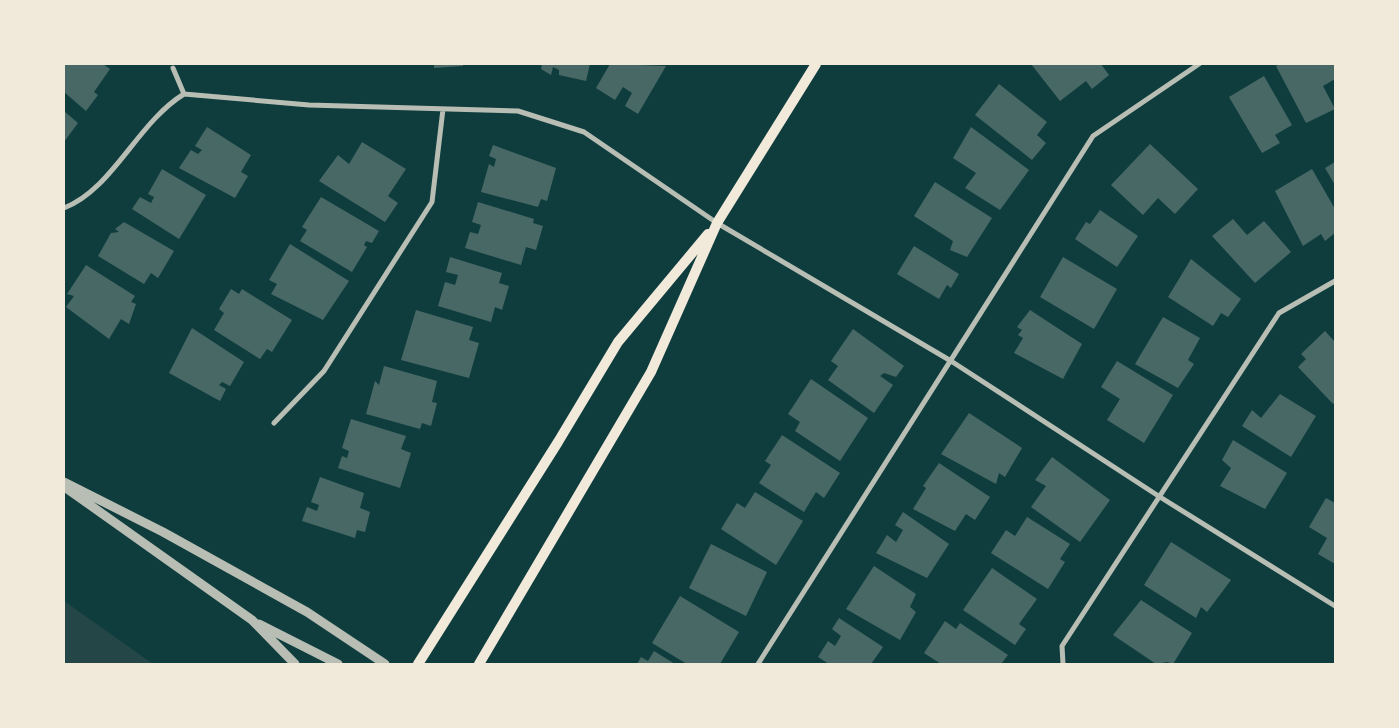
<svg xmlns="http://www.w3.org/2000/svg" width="1399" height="728" viewBox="0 0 1399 728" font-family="Barlow,sans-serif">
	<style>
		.green { fill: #244646 }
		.building { fill: #486865 }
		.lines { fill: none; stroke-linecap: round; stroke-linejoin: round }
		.minor { stroke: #b8beb3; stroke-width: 5 }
		.tertiary { stroke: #b8beb3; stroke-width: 9 }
		.secondary { stroke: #f1e9da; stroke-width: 10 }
	</style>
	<rect width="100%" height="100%" fill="#0f3d3e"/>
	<path class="green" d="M64 601 153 664H64Z"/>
	<path class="building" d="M64 64H103L110 69 94 92 98 95 86 111 64 92Z
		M434 64H463V66L434 68Z
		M542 64H590L586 81 559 75V70L553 67 551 75 541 69Z
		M610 64 666 66 638 114 625 106 632 93 623 87 615 100 596 88Z
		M1031 64H1101L1109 75 1092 89 1086 81 1060 101Z
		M1280 64H1334L1335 79 1323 86 1335 109 1306 123 1276 66Z
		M1264 76 1292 125 1275 135 1280 143 1262 153 1229 97Z
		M999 84 1047 122 1037 135 1046 143 1032 160 975 115Z
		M64 111 78 123 64 142Z
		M207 127 251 155 241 172 248 176 235 198 179 168 191 150 198 154 202 150 195 146Z
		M971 127 1029 170 1000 210 965 188 976 173 953 158Z
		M362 142 406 169 388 196 398 203 385 222 319 181 338 155 349 164Z
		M1150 144 1198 189 1175 214 1158 198 1143 215 1111 185Z
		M493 145 556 168 547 201 541 199 538 207 481 192 489 164 494 167 496 159 489 156Z
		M1335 162V185L1325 168Z
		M162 169 206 195 179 239 132 209 140 197 151 203 154 197 148 194Z
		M1312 169 1335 209V233L1325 241 1321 234 1303 246 1275 191Z
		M935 182 992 218 967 257 950 250 953 241 914 216Z
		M321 197 379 231 372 243 366 241 364 245 367 247 352 272 300 241 307 230 302 227Z
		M478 202 534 219 533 223 543 226 536 250 526 247 521 265 465 248 470 232 478 234 481 225 472 222Z
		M1100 210 1138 236 1117 267 1075 239 1086 222 1090 224Z
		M1233 219 1247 235 1264 221 1291 252 1255 283 1212 236Z
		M124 222 174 251 158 278 151 273 144 284 98 256 111 233 119 232 115 229Z
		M290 244 349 281 323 320 271 294 277 284 269 280Z
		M914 246 959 274 951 288 947 285 939 299 897 274Z
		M450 257 502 273 499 283 509 286 502 310 495 307 491 322 438 306 445 282 455 285 458 275 446 272Z
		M1063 257 1117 289 1094 329 1040 297Z
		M1191 259 1241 299 1228 317 1221 313 1213 326 1168 297Z
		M86 265 135 296 131 302 136 304 129 324 121 319 109 339 66 307 74 296 67 294Z
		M231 289 239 294 242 289 292 320 272 352 267 349 260 359 214 330 224 313 219 309Z
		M416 310 473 327 469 340 479 343 469 378 401 360Z
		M1030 310 1082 344 1063 379 1014 353 1023 338 1018 335 1022 330 1017 327Z
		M1163 317 1200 338 1188 360 1194 364 1178 388 1135 364Z
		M192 328 244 362 230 386 222 382 219 385 226 389 220 401 169 373Z
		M853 329 904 366 896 377 884 373 880 376 893 385 874 413 828 380 838 366 831 361Z
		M1325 331 1335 342V402L1333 404 1298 367 1306 359 1301 354Z
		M1117 361 1173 395 1144 443 1107 420 1120 399 1101 387Z
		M384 366 437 381 432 402 437 403 431 426 422 423 420 429 366 414 375 381 379 385Z
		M811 379 868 418 840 461 795 431 800 422 788 414Z
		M1280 394 1316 416 1291 457 1242 426 1252 410 1261 418Z
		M969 413 1022 448 1005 477 999 473 996 484 941 454Z
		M351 419 406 436 401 449 411 453 400 488 338 468 342 456 347 458 349 451 342 448Z
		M782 435 840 473 824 498 816 492 804 512 759 483 771 465 765 461Z
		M1233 440 1287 473 1265 509 1220 486 1231 468 1222 460Z
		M1052 457 1110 500 1080 542 1031 507 1046 486 1035 480Z
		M939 463 990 497 975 520 966 514 955 531 913 509 926 488 923 486Z
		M320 477 364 493 360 508 370 512 365 532 357 530 355 538 302 521 307 507 317 511 319 505 311 502Z
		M755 492 803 521 776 565 721 529 737 503 745 508Z
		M1326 498 1335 503V564L1318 554 1327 538 1309 527Z
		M903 512 949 544 927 578 876 553 887 535 896 542 903 530 895 525Z
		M1027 517 1070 544 1060 559 1065 562 1048 589 991 553 1006 530 1015 536Z
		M1171 542 1231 580 1207 612 1201 607 1196 618 1144 585Z
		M711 544 767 572 746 616 689 588Z
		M874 566 916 594 910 607 916 612 900 640 846 609Z
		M992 568 1037 599 1019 624 1026 629 1015 645 963 610Z
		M680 596 739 632 720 664H687L652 643Z
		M1141 600 1192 633 1173 664 1167 662 1156 664 1113 635Z
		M839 618 883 647 871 664H829L818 657 828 641 835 646 841 636 832 629Z
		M945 621 956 629 960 623 1008 655 1001 664H941L924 653Z
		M654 651 675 664H637L641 657 648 661Z"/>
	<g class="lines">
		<path class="minor" d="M173 68 184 94
			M64 208C113 189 137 123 184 94L309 105 518 111 584 132 717 223 951 361 1160 497 1335 606
			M274 423 324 371 432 202 443 109
			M758 664 1093 136 1199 64
			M1063 664 1062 646 1279 313 1335 281"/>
		<path class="tertiary" d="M64 482 163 532 307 612 385 664
			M66 488 252 620 295 664
			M259 624 338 664"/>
		<path class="secondary" d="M418 664 558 442 618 342 708 234
			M479 664 651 372 717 223 816 64"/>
	</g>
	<rect width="1399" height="728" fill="none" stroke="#f1e9da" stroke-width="130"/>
</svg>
